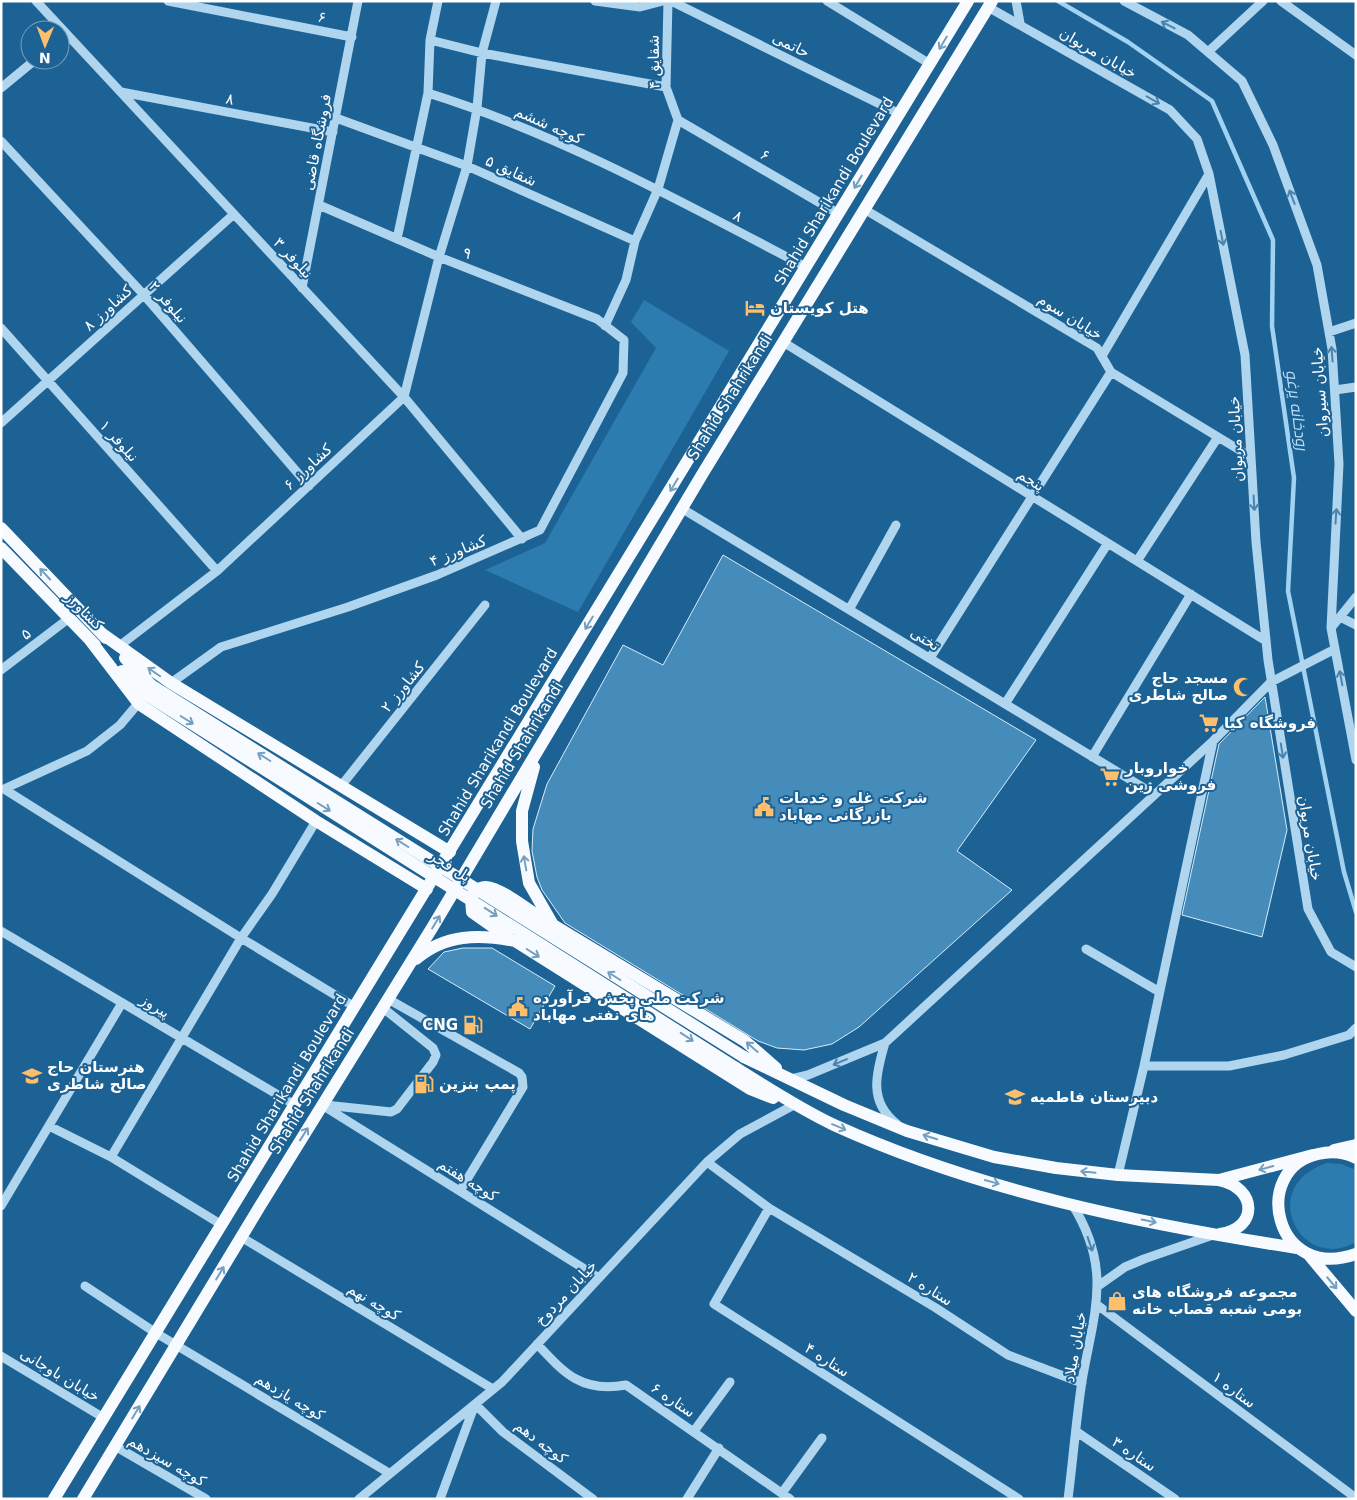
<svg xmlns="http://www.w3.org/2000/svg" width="1357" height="1500" viewBox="0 0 1357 1500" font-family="'DejaVu Sans',Cairo,sans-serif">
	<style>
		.green { fill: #2d7cb0 }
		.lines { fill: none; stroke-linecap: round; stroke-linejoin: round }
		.stream { stroke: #a2d2f1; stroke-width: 4.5 }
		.building { fill: #458cbb; stroke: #d5ecfa }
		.minor { stroke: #afd5ef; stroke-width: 9 }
		.major { stroke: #f7fbff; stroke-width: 12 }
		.major-bridge { stroke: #f7fbff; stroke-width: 12 }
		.oneway { stroke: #4984af }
		.oneway2 { stroke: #749fbf }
		.labels { text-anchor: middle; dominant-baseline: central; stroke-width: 4; stroke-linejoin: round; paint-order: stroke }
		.street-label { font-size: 15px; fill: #fff; stroke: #1d6294 }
		.poi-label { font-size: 15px; font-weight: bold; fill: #fff; stroke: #1d6294; text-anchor: start }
		.water-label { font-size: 16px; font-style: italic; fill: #bbdef6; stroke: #1d6294 }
	</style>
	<rect width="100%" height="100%" fill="#1d6294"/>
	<path class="green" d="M644 300 729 351 578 612 485 570 545 543 656 348 631 322Z
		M1327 1163 1341 1164 1356 1170V1242C1300 1274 1256 1186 1327 1163Z"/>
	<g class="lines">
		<path class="stream" d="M1058 1 1128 42 1212 101 1273 240 1272 326 1294 478 1288 591 1344 872 1356 912"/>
	</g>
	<path class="building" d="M723 555 1036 740 957 851 1012 890 859 1027 832 1044 804 1050 777 1048 758 1041 565 923 542 890 537 877 532 851 533 829 547 784 623 645 663 665Z
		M1265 697 1287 830 1262 937 1182 915 1219 744Z
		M463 948H492L555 986 530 1029 428 969 444 952Z"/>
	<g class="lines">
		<path class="minor" d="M36 1 404 397 522 539
			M168 1 352 37
			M595 1 640 7 663 1
			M668 1 666 87 678 120
			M671 1 900 114
			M827 1 930 64
			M1016 1 1020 23
			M1124 1 1188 35 1242 81 1273 145 1317 265 1332 349 1339 464 1331 628 1356 760
			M1281 1 1356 55
			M988 7 1170 110 1197 139 1209 174 1245 355 1256 542 1268 660 1308 909 1331 952 1356 967
			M430 40 482 53 666 87
			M1209 51 1263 1
			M1 88 35 60
			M121 92 333 132
			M428 93C559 134 684 203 806 267
			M336 118 467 166 635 241 626 280 605 326
			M678 120 839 214
			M1 141 144 295 309 486
			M864 209 1097 348 1111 372 1251 457
			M397 239 428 93 430 40 438 1
			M635 241 658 189 678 120
			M302 288 358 1
			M1 328 217 571
			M1329 332 1356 323
			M783 342 1266 641
			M1102 356 1209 174
			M1335 390 1356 387
			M1 423 234 214
			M681 508 1154 794
			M1137 561 1218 437
			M850 608 896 525
			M1340 617 1356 625
			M1331 628 1356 597
			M118 647 217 571 404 397 439 257 467 166 477 108 482 53 496 1
			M930 658 1111 372
			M1 670 68 619
			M171 683 221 647 348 607 437 575 540 530 623 373 624 340 597 319 439 257 319 205
			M141 700 120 725 87 751 4 789 241 938 272 894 316 821
			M1005 704 1108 543
			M1092 757 1191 594
			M341 786 485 605
			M1 931 295 1105
			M1086 949 1158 991
			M388 999 519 1073 522 1077 523 1087 460 1191
			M885 1043C876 1073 868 1102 897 1124
			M1144 1066H1229L1284 1055 1349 1035 1356 1028
			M791 1079 808 1075 885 1043 1213 741 1271 682 1335 649
			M322 1105 599 1278
			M325 1105 391 1112 397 1109 433 1062 436 1055 433 1048 383 1008
			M49 1126 111 1157
			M707 1162 769 1208 936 1308 1008 1355 1082 1383
			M1118 1175 1144 1066 1213 741
			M1 1206 122 1003
			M769 1208 714 1304 1019 1499
			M222 1225 111 1157 241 938 355 1007
			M241 1237 493 1389
			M85 1286 156 1333 389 1473
			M1098 1286 1125 1267 1144 1259 1213 1235
			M1096 1304 1356 1498
			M537 1344C565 1374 582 1393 626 1385L790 1499
			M1 1356 104 1418
			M694 1431 730 1382
			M1077 1432 1175 1499
			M115 1446 206 1499
			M782 1493 822 1438
			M359 1499 502 1382 707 1162 740 1134 792 1106
			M440 1499 475 1404 503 1432 593 1499
			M687 1499 719 1448
			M1068 1499C1073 1460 1076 1420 1082 1381 1094 1312 1113 1269 1072 1204"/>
		<path class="major" d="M1 528 106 638
			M1 548 95 645
			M101 633 171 683 450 852
			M90 640 139 704 316 821 427 889
			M125 658 151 685
			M122 671 145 694
			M534 767 522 811V841L529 883 553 925 745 1041 776 1068
			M509 938 472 912 471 898C474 892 479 887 486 887 502 888 534 914 548 923
			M416 959C445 934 479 934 515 941L750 1089 773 1098
			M744 1057 844 1105 907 1131 994 1157 1056 1168 1118 1175 1219 1180 1313 1155
			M736 1068C768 1088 800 1109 834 1125 979 1191 1141 1224 1297 1248
			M1334 1150 1356 1145
			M1356 1158C1344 1152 1331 1151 1318 1154 1250 1169 1274 1283 1356 1254
			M1219 1180C1258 1188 1258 1229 1220 1234
			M1309 1255 1356 1311
			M54 1499 968 1
			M83 1499 260 1206 432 928 703 473 992 1"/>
		<path class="major-bridge" d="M151 685 744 1057
			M145 694 736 1068"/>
	</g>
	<defs><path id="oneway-shaft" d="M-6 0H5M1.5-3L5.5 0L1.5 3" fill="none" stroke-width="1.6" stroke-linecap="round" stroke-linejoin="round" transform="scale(1.25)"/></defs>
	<g class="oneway">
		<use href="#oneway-shaft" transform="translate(1168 25) rotate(-153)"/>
		<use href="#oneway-shaft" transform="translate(1153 100) rotate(30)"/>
		<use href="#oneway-shaft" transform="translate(1292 197) rotate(-111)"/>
		<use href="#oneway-shaft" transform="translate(1222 238) rotate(79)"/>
		<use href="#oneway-shaft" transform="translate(1332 354) rotate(-95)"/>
		<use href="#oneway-shaft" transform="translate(1254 503) rotate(87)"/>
		<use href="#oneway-shaft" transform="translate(1336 516) rotate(-86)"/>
		<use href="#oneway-shaft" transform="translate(1341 678) rotate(-101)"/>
		<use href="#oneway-shaft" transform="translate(1282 751) rotate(81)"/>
		<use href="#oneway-shaft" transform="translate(840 1062) rotate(157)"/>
		<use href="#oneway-shaft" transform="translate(1090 1244) rotate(71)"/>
	</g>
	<g class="oneway2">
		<use href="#oneway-shaft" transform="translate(943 43) rotate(121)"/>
		<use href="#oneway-shaft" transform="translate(858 182) rotate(121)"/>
		<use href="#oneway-shaft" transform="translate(674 485) rotate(121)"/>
		<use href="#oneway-shaft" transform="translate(45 574) rotate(-133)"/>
		<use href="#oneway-shaft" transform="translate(589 623) rotate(121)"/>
		<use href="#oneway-shaft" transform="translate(154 672) rotate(-145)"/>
		<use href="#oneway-shaft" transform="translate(187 720) rotate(32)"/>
		<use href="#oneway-shaft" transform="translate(264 757) rotate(-148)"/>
		<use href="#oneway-shaft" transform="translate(324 807) rotate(32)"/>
		<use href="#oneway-shaft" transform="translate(402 843) rotate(-148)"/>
		<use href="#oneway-shaft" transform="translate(525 863) rotate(-100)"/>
		<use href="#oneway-shaft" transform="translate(491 912) rotate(33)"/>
		<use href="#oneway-shaft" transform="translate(436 922) rotate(-59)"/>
		<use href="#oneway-shaft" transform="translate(533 953) rotate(32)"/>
		<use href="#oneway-shaft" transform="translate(614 976) rotate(-148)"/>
		<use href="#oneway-shaft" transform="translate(687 1037) rotate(33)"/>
		<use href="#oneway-shaft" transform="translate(752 1047) rotate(-139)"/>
		<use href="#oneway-shaft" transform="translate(839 1127) rotate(23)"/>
		<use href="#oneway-shaft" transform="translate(304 1134) rotate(-58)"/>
		<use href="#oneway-shaft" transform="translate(930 1137) rotate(-163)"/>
		<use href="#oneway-shaft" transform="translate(1266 1168) rotate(165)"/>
		<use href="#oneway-shaft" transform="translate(1088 1172) rotate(-174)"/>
		<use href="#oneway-shaft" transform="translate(992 1182) rotate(15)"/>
		<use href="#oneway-shaft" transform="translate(1149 1221) rotate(12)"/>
		<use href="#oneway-shaft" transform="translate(220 1273) rotate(-59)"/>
		<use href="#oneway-shaft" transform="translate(1332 1283) rotate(50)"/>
		<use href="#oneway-shaft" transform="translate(136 1412) rotate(-59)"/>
	</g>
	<defs>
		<symbol id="hotel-bare" viewBox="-9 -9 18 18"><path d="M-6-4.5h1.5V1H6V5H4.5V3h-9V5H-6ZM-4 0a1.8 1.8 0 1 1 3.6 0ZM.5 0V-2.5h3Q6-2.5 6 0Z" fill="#febf6d" stroke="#1d6294" stroke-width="2.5" paint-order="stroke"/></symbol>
		<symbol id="mosque-bare" viewBox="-9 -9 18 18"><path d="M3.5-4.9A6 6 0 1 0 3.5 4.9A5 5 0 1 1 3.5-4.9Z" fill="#febf6d" stroke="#1d6294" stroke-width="2.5" paint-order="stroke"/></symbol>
		<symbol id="supermarket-bare" viewBox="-9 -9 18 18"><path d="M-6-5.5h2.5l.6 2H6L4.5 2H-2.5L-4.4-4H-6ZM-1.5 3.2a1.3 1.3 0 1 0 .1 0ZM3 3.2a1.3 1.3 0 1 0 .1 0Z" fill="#febf6d" stroke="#1d6294" stroke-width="2.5" paint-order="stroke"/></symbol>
		<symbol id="civic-bare" viewBox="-9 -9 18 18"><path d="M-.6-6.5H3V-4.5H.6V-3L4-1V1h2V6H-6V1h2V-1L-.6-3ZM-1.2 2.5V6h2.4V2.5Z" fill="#febf6d" stroke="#1d6294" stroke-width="2.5" paint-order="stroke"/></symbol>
		<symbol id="fuel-bare" viewBox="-9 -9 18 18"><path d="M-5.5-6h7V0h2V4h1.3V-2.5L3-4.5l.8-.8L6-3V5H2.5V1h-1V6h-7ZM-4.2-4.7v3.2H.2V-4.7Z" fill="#febf6d" stroke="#1d6294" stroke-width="2.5" paint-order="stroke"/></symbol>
		<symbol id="school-bare" viewBox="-9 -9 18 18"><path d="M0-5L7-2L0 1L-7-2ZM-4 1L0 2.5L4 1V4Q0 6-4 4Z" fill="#febf6d" stroke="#1d6294" stroke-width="2.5" paint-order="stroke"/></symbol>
		<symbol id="shop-bare" viewBox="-9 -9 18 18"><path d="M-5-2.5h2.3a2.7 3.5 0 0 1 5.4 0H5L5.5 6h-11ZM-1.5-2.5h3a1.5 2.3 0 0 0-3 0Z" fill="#febf6d" stroke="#1d6294" stroke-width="2.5" paint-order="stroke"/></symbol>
	</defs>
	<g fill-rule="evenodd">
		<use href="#hotel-bare" x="741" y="294" width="28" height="28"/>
		<use href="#mosque-bare" x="1229" y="673" width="28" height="28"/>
		<use href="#supermarket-bare" x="1195" y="709" width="28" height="28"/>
		<use href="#supermarket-bare" x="1096" y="763" width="28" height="28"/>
		<use href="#civic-bare" x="750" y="793" width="28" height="28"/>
		<use href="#civic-bare" x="504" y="993" width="28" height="28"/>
		<use href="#fuel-bare" x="459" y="1011" width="28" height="28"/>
		<use href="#school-bare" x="18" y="1062" width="28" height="28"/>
		<use href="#fuel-bare" x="410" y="1070" width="28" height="28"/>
		<use href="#school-bare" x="1001" y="1083" width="28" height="28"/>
		<use href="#shop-bare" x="1103" y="1287" width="28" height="28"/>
	</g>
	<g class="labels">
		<g class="street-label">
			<text transform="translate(322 17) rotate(11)">۶</text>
			<text transform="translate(791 45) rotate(26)">حاتمی</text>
			<text transform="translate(1098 53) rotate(30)">خیابان مریوان</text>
			<text transform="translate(654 62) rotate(-91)">شقایق ۴</text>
			<text transform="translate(230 99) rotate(11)">۸</text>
			<text transform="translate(549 125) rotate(24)">کوچه ششم</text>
			<text transform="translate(317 142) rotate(-79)">فروشگاه قاضی</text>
			<text transform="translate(765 155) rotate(30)">۶</text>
			<text transform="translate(511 171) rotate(24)">شقایق ۵</text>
			<text transform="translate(834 191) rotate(-59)">Shahid Sharikandi Boulevard</text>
			<text transform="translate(738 216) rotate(28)">۸</text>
			<text transform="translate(467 253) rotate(22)">۹</text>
			<text transform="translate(293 258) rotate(47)">نیلوفر ۳</text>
			<text transform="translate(168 302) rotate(49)">نیلوفر ۲</text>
			<text transform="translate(108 308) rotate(-42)">کشاورز ۸</text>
			<text transform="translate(1070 317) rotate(32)">خیابان سوم</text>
			<text transform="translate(1320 392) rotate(-94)">خیابان سیروان</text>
			<text transform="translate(730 397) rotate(-58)">Shahid Shahrikandi</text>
			<text transform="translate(1236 439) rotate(-93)">خیابان مریوان</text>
			<text transform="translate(119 441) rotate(48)">نیلوفر ۱</text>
			<text transform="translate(308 467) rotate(-43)">کشاورز ۶</text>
			<text transform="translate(1031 480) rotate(32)">پنجم</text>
			<text transform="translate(458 551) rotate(-22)">کشاورز ۴</text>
			<text transform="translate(84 611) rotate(45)">کشاورز</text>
			<text transform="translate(26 634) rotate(-37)">۵</text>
			<text transform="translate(925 639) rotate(32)">تختی</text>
			<text transform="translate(403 687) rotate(-51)">کشاورز ۲</text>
			<text transform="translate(498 742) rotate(-59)">Shahid Sharikandi Boulevard</text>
			<text transform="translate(522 745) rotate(-59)">Shahid Shahrikandi</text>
			<text transform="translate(1310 838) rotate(81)">خیابان مریوان</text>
			<text transform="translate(450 866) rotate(32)">پل فجر</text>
			<text transform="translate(155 1006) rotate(31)">پیروز</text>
			<text transform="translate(287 1088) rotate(-59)">Shahid Sharikandi Boulevard</text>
			<text transform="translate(312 1091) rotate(-58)">Shahid Shahrikandi</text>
			<text transform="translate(468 1180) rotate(32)">کوچه هفتم</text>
			<text transform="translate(930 1289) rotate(32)">ستاره ۲</text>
			<text transform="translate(566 1293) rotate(-47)">خیابان مردوخ</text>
			<text transform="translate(374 1302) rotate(31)">کوچه نهم</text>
			<text transform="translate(1075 1347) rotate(-80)">خیابان میلاد</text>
			<text transform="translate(827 1360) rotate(33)">ستاره ۴</text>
			<text transform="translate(60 1375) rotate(31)">خیابان باوجانی</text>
			<text transform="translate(1234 1390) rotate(37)">ستاره ۱</text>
			<text transform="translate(290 1397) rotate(31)">کوچه یازدهم</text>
			<text transform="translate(673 1400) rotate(34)">ستاره ۶</text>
			<text transform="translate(541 1442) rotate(37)">کوچه دهم</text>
			<text transform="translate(1134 1454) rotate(34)">ستاره ۳</text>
			<text transform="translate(167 1461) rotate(30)">کوچه سیزدهم</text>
		</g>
		<g class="poi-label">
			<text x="770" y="308">هتل کویستان</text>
			<text x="1228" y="678" text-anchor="end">مسجد حاج<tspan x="1228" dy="17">صالح شاطری</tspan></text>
			<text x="1224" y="723">فروشگاه کیا</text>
			<text x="1125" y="768">خواروبار<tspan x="1125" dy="17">فروشی ژین</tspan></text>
			<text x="779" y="798">شرکت غله و خدمات<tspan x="779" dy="17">بازرگانی مهاباد</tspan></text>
			<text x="533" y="998">شرکت ملی پخش فرآورده<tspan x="533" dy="17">های نفتی مهاباد</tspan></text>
			<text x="458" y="1025" text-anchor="end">CNG</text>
			<text x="47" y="1067">هنرستان حاج<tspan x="47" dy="17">صالح شاطری</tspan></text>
			<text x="439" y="1084">پمپ بنزین</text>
			<text x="1030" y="1097">دبیرستان فاطمیه</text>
			<text x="1132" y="1292">مجموعه فروشگاه های<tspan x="1132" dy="17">بومی شعبه قصاب خانه</tspan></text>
		</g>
		<g class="water-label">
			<text transform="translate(1297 410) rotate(82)">رودخانه یرغو</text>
		</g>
	</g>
	<rect width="1357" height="1500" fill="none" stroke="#ffffff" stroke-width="5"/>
	<g transform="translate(45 45) rotate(181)"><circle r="24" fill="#1d6294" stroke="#77a1bf"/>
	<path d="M0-4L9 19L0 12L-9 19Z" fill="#febf6d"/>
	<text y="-8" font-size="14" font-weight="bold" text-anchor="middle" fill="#ffffff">N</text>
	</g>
</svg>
